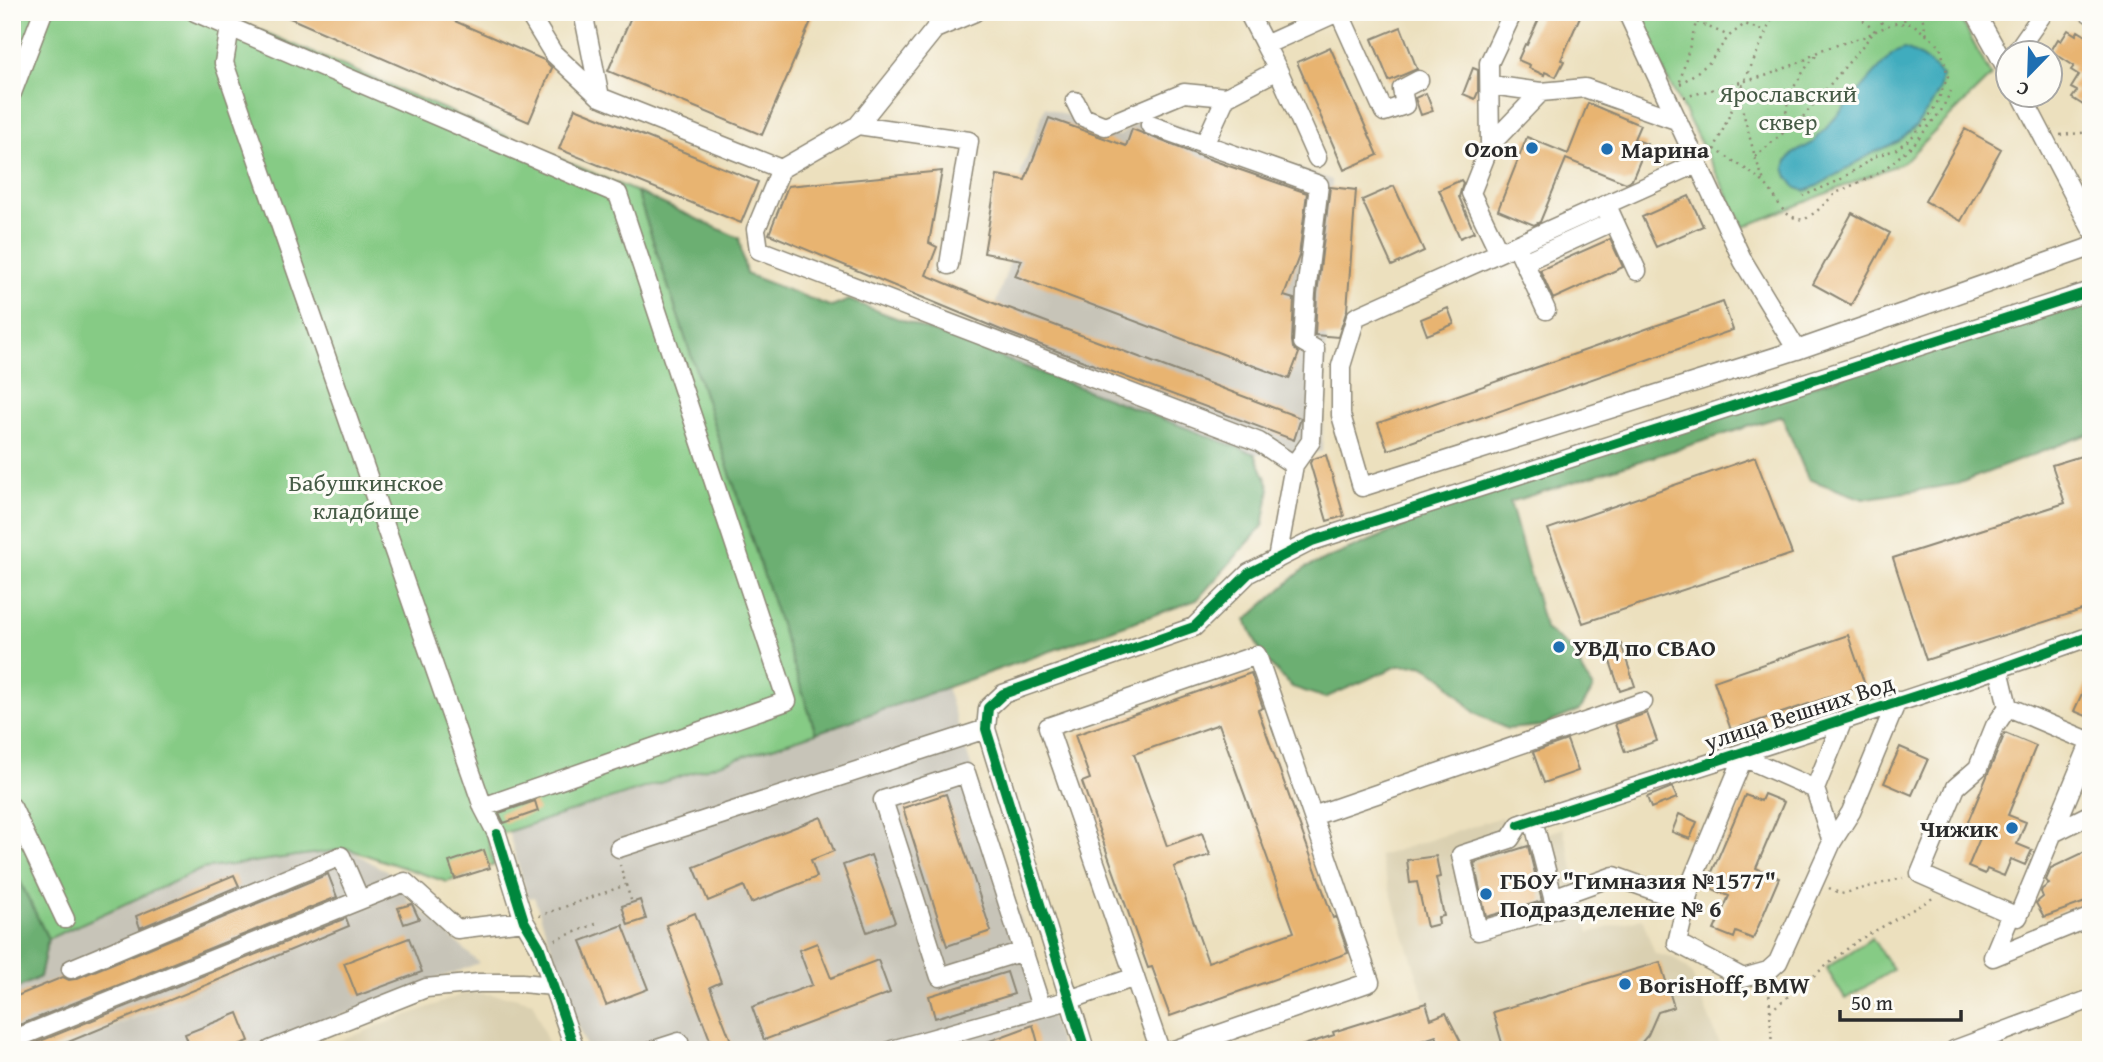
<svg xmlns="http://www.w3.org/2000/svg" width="2103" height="1062" viewBox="0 0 2103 1062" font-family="'Gentium Book Plus',serif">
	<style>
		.built { fill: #dad0b1 }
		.industrial { fill: #c7c4b8 }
		.green { fill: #86cb85; stroke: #587b58; stroke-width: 2 }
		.forest { fill: #6caf72; stroke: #4c6d4e; stroke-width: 2 }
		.water { fill: #3facbe; stroke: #356c74; stroke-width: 2 }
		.building { fill: #e8b471; fill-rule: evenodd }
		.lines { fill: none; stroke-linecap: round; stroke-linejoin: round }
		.minor-casing { stroke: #8c8674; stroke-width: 21 }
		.path { stroke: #8c8674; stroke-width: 2.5; stroke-dasharray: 2 5; stroke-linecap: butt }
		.minor { stroke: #fff; stroke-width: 18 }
		.cycleway-casing { stroke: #fdfcf7; stroke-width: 15 }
		.cycleway { stroke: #00873e; stroke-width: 10 }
		.poi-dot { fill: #1f6fb2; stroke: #fdfcf7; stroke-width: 2.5 }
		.labels { text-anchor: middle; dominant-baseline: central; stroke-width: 6; stroke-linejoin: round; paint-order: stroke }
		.park-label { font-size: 24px; fill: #465b46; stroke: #fdfcf7 }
		.poi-label { font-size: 24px; font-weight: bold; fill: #2b2b2b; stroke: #fdfcf7; text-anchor: start }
		.street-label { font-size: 24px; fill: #2b2b2b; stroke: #fdfcf7 }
	</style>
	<rect width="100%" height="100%" fill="#fdfcf7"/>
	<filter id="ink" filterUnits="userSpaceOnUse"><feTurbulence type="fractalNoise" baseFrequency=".0143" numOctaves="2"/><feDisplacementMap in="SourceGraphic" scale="14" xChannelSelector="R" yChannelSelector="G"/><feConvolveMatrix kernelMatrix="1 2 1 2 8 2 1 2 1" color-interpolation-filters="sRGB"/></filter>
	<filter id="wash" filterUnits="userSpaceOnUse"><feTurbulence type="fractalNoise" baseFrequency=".00686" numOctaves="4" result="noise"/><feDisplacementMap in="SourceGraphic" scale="28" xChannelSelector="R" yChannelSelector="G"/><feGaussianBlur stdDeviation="1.57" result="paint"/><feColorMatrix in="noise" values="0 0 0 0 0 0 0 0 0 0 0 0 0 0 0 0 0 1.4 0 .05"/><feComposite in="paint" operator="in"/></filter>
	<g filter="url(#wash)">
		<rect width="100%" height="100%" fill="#ece0be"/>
		<path class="built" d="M1502 817 1522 842 1563 828 1589 933 1642 918 1655 954 1673 957 1691 973 1722 1050H1465L1447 1014 1431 1019 1379 856Z
			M469 992 513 997 533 1002 550 1050H315Z"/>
		<path class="industrial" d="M1045 107 1119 136 1147 115 1332 180 1322 452 1255 454 980 350 1018 238 1021 173Z
			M946 687 1062 1050H587L534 897 528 898 508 831 816 733Z
			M348 849 405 882 408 902 414 903 479 963 251 1050H56L252 970 51 1050H12V991L40 977 48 939 202 869Z"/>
		<path class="green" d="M24 12H218L637 192 816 733 488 838 494 865 447 882 348 849 202 869 48 939 12 865V43Z
			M1633 12H1957L1991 76 1904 162 1744 227Z
			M1872 938 1893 970 1845 999 1826 968Z"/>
		<path class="forest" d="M637 192 739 238 746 274 832 307 849 300 1255 454 1270 488 1263 526 1197 600 816 733Z
			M2091 297V433L1957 484 1863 499 1808 479 1782 416 1510 502 1545 629 1569 647 1593 689 1580 710 1542 726 1507 729 1475 713 1441 676 1422 665 1398 666 1325 698 1292 687 1263 658 1246 620 1305 568 1396 530 1439 505Z
			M12 865 48 939 40 977 12 991Z"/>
		<path class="water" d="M1904 49C1921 54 1930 63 1942 76L1939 91 1930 107 1916 126 1898 142 1875 152 1817 186 1806 191 1796 188 1788 177 1785 168 1787 161 1794 153 1813 143 1892 54Z"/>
		<g id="blocks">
			<path class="building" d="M276 12H434L544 60 552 68 529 122Z
				M633 12H815L762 135 608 71Z
				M1542 12H1582L1561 60 1564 61 1556 77 1545 72 1544 75 1529 68 1530 65 1518 60 1525 44 1527 45Z
				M1401 27 1417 69 1389 81 1372 39Z
				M2068 30 2076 35 2078 31 2091 39V110L2072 98 2077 91 2071 88 2079 75 2071 70 2074 66 2051 51 2058 39 2061 41Z
				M1330 47 1378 155 1344 170 1297 62Z
				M1473 68 1478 70V92L1475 99 1463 94Z
				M1426 93 1433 111 1421 115 1415 98Z
				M1588 103 1640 125 1634 139 1647 144 1632 180 1626 183 1566 159 1540 222 1534 225 1498 210 1527 137 1568 154Z
				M575 108 758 182 741 223 559 149Z
				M1049 118 1126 146 1132 129 1200 156 1307 193 1299 256 1284 296 1294 299 1292 341 1293 348 1299 353 1289 379 1015 276 1022 260 984 253 997 175 1025 180Z
				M1965 129 2001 149 1961 221 1925 201Z
				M942 171 929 243 937 247 926 275 1008 309 1009 308 1301 418 1294 440 1001 330 769 234 788 186Z
				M1461 180 1463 183 1459 197 1474 232 1460 238 1439 190Z
				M1394 186 1424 251 1392 266 1362 200Z
				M1330 187 1356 190 1347 310 1338 337 1315 335 1317 294Z
				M1689 196 1703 226 1656 247 1642 217Z
				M1852 213 1890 233 1851 305 1813 284Z
				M1610 239 1623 267 1553 299 1540 270Z
				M1723 302 1733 330 1388 450 1378 423Z
				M1448 308 1454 324 1427 335 1421 319Z
				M2091 453V607L1926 660 1893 558 2065 503 2052 465Z
				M1326 455 1344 516 1327 521 1310 463 1312 459Z
				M1755 457 1792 554 1583 623 1548 529Z
				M1848 635 1865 685 1731 730 1714 681Z
				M1621 644 1635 686 1620 691 1606 649Z
				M1251 673 1263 708 1258 710 1333 918 1336 917 1348 953 1170 1016 1152 967 1148 968 1082 782 1090 779 1075 735ZM1219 724 1294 932 1208 962 1174 867 1210 855 1202 833 1167 846 1134 754Z
				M2091 674V718L2074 711Z
				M1647 713 1657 741 1625 752 1615 724Z
				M2005 733 2036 746 2008 815 2026 822 2017 844 2032 850 2025 865 2011 859 2004 876 1987 869 1985 874 1968 867 1983 831 1967 824Z
				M1567 740 1578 771 1544 783 1533 752Z
				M1900 747 1928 759 1912 795 1884 783Z
				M1672 787 1677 798 1651 808 1647 797Z
				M946 794 991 931 947 946 903 808Z
				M1764 794 1784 802 1756 868 1779 878 1753 939 1736 932 1734 938 1714 930 1729 896 1706 886 1745 795 1761 801Z
				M535 801 538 811 504 823 499 813Z
				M1679 814 1697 822 1690 839 1672 832Z
				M821 817 834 851 811 860 817 877 751 903 744 886 708 901 694 867Z
				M1528 846 1542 901 1486 917 1474 863Z
				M2091 849V900L2044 917 2036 903 2043 897 2041 892 2042 889 2049 884 2046 880 2051 868Z
				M484 850 490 868 455 879 449 862Z
				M871 855 895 922 867 932 843 865Z
				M1436 856 1440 877 1436 878 1444 916 1438 917 1439 924 1427 927 1417 882 1410 883 1407 860Z
				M328 874 337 897 12 1028V998L63 977 69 980 75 979Z
				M234 875 239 886 140 928 136 916Z
				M640 900 646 919 628 925 622 906Z
				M412 904 419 919 404 924 398 908Z
				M695 913 721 982 710 987 733 1046 723 1050H714L666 925Z
				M346 918 349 926 49 1050H18Z
				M623 925 648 989 606 1005 581 941Z
				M409 938 422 972 357 996 344 963Z
				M817 943 831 978 878 960 890 993 764 1040 752 1007 812 985 799 950Z
				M1660 962 1674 1007 1658 1012 1648 1035 1635 1050H1504L1493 1012Z
				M1007 972 1014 994 935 1018 929 996Z
				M1426 1003 1431 1019 1446 1013 1465 1050H1443L1436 1036 1394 1050H1299L1298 1047 1334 1035 1333 1032Z
				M238 1013 249 1041 225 1050H191L185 1034Z
				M1033 1025 1040 1050H974L973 1047Z"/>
		</g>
	</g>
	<g filter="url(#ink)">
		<use href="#blocks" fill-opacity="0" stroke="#8c8674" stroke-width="2"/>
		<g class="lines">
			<defs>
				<path id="minor" d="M195 12 618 194 787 701 483 807
					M528 12 553 53 600 97
					M583 12 600 97 781 169
					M975 12 935 29 858 125 781 169 756 229 759 250 1259 442 1294 465
					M1248 12 1265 45 1338 12
					M1339 12 1384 112 1405 105 1402 89 1419 80
					M1627 12 1743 261 1797 350
					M1975 12 2008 71
					M2088 12 2091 14
					M230 27 224 63 483 807 497 834 524 921 539 946 575 1050
					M2016 52 2044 12
					M1278 70 1317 158
					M1491 85 1541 92
					M12 93 43 12
					M2021 94 2091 228
					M1075 101 1083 117 1105 126 1184 93 1226 97 1278 70 1265 45
					M858 125 969 141 949 265
					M1150 125 1319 185 1306 293 1303 342 1315 349 1311 441 1294 465 1277 559
					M1204 145 1226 97
					M1490 145 1541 92 1585 88 1676 120
					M1696 164 1356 317 1341 366V415L1362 487 1797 350 2091 247
					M1609 210 1637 271
					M1499 252 1471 193 1490 145 1489 63 1513 12
					M1520 253 1546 310
					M1524 262 1614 221
					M1999 669 2008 707 2091 742
					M2008 707 1995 726 1978 768 1956 787 1920 874 2018 917 2091 741
					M1746 751 1691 883 1677 943 1743 978 1768 971 1778 962 1832 842 1815 789 1843 720
					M1743 757 1815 789
					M12 807 65 919
					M1313 816 1643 702
					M1533 820 1556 909 1478 931 1461 855 1510 839 1519 825 1533 820C1719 760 1906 702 2091 636
					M2053 833 2091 814
					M1832 842 1851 812 1897 701
					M619 848 986 729
					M1553 898 1614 876 1686 902
					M1023 951 940 977 883 800 966 773 1037 994 1041 1008
					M1993 957 2091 917
					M1993 957 2011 914
					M71 969 341 856 360 900
					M12 1040 405 882 457 929 524 921
					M270 1050 426 988 479 983H522L553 986
					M654 1050 679 1042 681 1050
					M892 1050 1069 1000 1135 977
					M1085 1050 986 729 988 708 1003 694 1194 627 1249 573 1312 541 2091 291
					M1160 1050 1048 727 1257 655 1370 982 1174 1050
					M1954 1050 2091 999"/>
			</defs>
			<use href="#minor" class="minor-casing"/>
			<path class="path" d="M1699 12 1679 85 1708 64 1729 36 1745 24 1766 32
				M1871 12 1886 27
				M1903 12 1905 24
				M1921 12 1927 36
				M1697 22 1729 36
				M1684 97 1768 75 1803 61 1821 50 1863 37 1894 23 1913 24 1940 46 1948 76 1938 101 1927 120 1911 138 1895 150 1876 156 1838 181 1803 196
				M1739 97 1755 157 1765 184
				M1783 133 1789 95 1805 69 1819 52
				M2060 135 2091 132
				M1715 149C1729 159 1754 173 1765 184 1781 201 1778 216 1804 220L1817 211 1836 193 1881 172 1914 144 1941 111 1951 91
				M1714 150 1775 12
				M1755 157 1783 133 1797 124 1875 31 1853 12
				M626 885 632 903
				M1829 888 1841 894 1903 878
				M539 916 626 885 620 865
				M555 940 598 923
				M1769 988 1772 1050
				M1770 1011 1857 941 1933 898"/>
			<use href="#minor" class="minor"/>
			<defs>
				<path id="cycleway" d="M1519 825 1999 669 2091 636
					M497 834 524 921 539 946 575 1050
					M1085 1050 986 729 988 708 1003 694 1194 627 1249 573 1312 541 2091 291"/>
			</defs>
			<use href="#cycleway" class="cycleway-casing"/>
			<use href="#cycleway" class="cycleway"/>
		</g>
	</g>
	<g class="poi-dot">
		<circle cx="1532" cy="148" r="7"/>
		<circle cx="1607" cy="149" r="7"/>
		<circle cx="1559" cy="647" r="7"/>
		<circle cx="2012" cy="828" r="7"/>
		<circle cx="1486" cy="894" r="7"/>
		<circle cx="1625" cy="984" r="7"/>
	</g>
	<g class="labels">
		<g class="park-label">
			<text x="1788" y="93">Ярославский<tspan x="1788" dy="28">сквер</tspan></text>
			<text x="366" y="482">Бабушкинское<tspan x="366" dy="28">кладбище</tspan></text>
		</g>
		<g class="poi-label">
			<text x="1518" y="148" text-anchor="end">Ozon</text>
			<text x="1621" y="149">Марина</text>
			<text x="1573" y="647">УВД по СВАО</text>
			<text x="1998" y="828" text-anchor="end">Чижик</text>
			<text x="1500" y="880">ГБОУ "Гимназия №1577"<tspan x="1500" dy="28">Подразделение № 6</tspan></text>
			<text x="1639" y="984">BorisHoff, BMW</text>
		</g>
		<g class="street-label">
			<text transform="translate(1799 712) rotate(-18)">улица Вешних Вод</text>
		</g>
	</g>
	<rect width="2103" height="1062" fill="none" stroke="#fdfcf7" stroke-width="42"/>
	<g transform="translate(2029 74) rotate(203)"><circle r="33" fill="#fdfcf7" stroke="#a9a8a5" stroke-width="2"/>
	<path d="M0-5L12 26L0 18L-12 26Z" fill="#1f6fb2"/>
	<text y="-10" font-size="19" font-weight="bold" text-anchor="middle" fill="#2b2b2b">С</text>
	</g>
	<path d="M1840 1010v10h121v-10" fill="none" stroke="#2b2b2b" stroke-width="3.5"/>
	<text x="1851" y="1010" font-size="21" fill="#2b2b2b" stroke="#fdfcf7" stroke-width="5" paint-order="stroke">50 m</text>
</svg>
